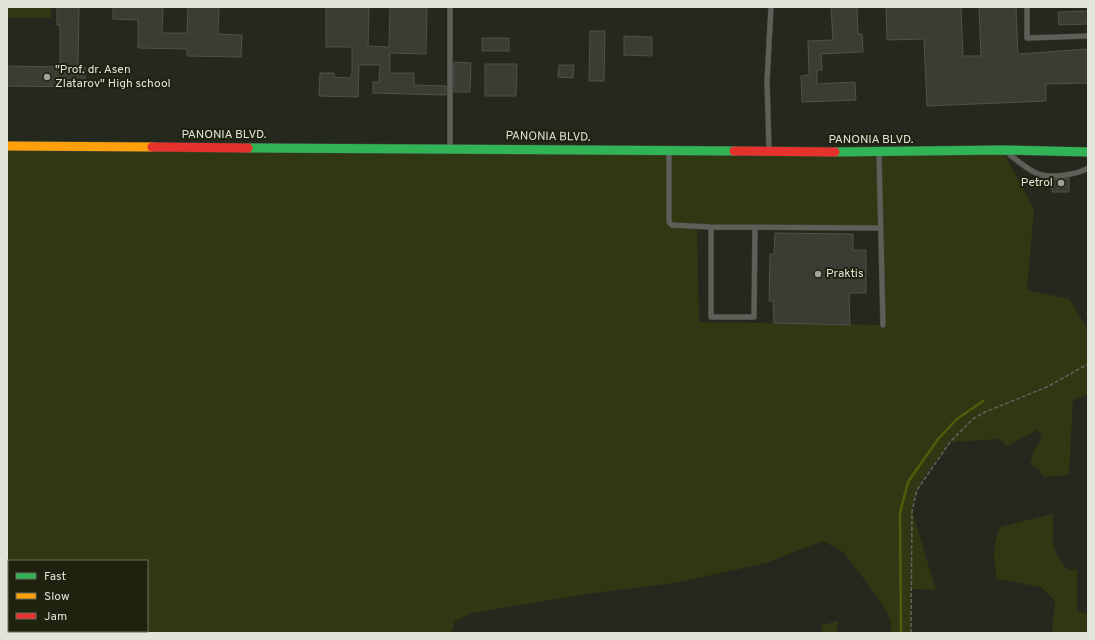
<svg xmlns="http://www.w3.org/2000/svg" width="1095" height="640" viewBox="0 0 1095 640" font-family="Overpass,sans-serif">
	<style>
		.green { fill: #303813; fill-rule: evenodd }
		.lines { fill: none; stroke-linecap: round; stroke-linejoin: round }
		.stream { stroke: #4e5d0b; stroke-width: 2.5 }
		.building { fill: #3b3d34; stroke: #4f5247 }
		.lane-casing { stroke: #42453b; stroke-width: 6 }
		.fast-casing { stroke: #42453b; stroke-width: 10 }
		.slow-casing { stroke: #42453b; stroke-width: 10 }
		.jam-casing { stroke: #42453b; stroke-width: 10 }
		.path { stroke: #62645e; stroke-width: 1.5; stroke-dasharray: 4 2; stroke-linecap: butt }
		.lane { stroke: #5e5f59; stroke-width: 5 }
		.fast { stroke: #30b455; stroke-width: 9 }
		.slow { stroke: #ff9f0a; stroke-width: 9 }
		.jam { stroke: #e5322d; stroke-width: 9 }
		.poi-dot { fill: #9fa296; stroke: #1e220f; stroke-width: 1.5 }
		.labels { text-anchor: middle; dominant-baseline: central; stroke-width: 4; stroke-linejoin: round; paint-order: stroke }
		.poi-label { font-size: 12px; fill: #e1e4d8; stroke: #1e220f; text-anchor: start }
		.street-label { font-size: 12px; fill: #e1e4d8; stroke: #1e220f }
	</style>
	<rect width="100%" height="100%" fill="#25281c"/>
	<path class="green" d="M7 7H51V18H7Z
		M7 146 1002 150 1034 209 1027 290 1069 299 1088 329V395L1073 400 1069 475 1043 477 1038 468 1030 465 1034 451 1042 437 1037 430 1007 446 999 439 950 442C934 464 915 484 912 511L936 590 911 589V633H891V623L887 611 861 575 843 552 823 541 766 563 674 583 594 593 472 613 455 621 451 633H7ZM697 227 880 228 883 325 699 322ZM9 561H147V631H9Z
		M1052 514C1055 526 1052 532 1053 543 1055 553 1061 563 1068 570L1077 569V611L1088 614V633H1052L1055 601 1041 587 997 579C993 557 992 548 1000 527Z
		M838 621 837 633H821L822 625Z"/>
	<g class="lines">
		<path class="stream" d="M901 633 900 513 908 482 938 439 957 419 983 401"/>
	</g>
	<path class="building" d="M57 7H79L78 67H85V87L7 86V66L60 67V25H57Z
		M113 7H163L162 33H187L188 7H219L218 34 242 35 241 57 187 56V49L138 48V20L113 19Z
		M326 7H369L368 46 389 47 390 7H427L426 54 390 53V73H414V85L446 86V95L373 93V82H379L380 65H359L358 97 319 96 320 73H334V77L350 78 352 73V47H326Z
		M831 7H857L858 34H862L863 52 821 54 822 70H817V84L855 82 856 100 802 102 801 76 809 75 808 41 833 40Z
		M886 7H961L963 56H981L979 7H1016L1018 54 1088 49V83L1046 84V101L927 106 924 39 887 40Z
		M1088 11V24L1059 25 1058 12Z
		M590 31H605L604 81H589Z
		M624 36 652 37V56L624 55Z
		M482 38H509V51H482Z
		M454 62 471 63 470 92H454Z
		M485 64H517L516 96H485Z
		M559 65H574L573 78 558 77Z
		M1069 178V192H1052V180Z
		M775 233 853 234V250H866V293H849L850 325 774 323 773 301H769L770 254H774Z"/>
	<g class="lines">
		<defs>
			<path id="lane" d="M1027 7V38L1088 36
				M450 148V7
				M769 150 767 81 771 7
				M669 154V222L672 225 711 227 880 228
				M879 154 883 325
				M1010 155C1018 161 1027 169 1036 173 1048 179 1077 175 1088 168
				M711 227V317H754L755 227"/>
			<path id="fast" d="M248 148 734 151
				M835 152 1002 150 1088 152"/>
			<path id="slow" d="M7 146 152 147"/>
			<path id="jam" d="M152 147 248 148
				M734 151 835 152"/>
		</defs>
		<use href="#lane" class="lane-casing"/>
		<use href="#fast" class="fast-casing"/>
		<use href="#slow" class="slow-casing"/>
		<use href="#jam" class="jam-casing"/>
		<path class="path" d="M911 633 912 511 917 490 950 442 973 419 985 412 1047 387 1088 364"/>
		<use href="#lane" class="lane"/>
		<use href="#fast" class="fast"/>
		<use href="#slow" class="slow"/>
		<use href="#jam" class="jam"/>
	</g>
	<g class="poi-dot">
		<circle cx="47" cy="77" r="4"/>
		<circle cx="1061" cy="183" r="4"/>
		<circle cx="818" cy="274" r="4"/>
	</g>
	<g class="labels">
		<g class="poi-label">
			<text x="55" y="70">"Prof. dr. Asen<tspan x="55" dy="14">Zlatarov" High school</tspan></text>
			<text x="1053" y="183" text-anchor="end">Petrol</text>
			<text x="826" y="274">Praktis</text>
		</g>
		<g class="street-label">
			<text x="224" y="135">PANONIA BLVD.</text>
			<text transform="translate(548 137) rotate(1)">PANONIA BLVD.</text>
			<text x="871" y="140">PANONIA BLVD.</text>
		</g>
	</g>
	<rect width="1095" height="640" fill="none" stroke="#e1e4d8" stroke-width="16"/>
	<rect x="8" y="560" width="140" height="72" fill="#1e220f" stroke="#6c705f"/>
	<rect x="16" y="573" width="20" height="6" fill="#30b455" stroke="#6c705f"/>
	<text x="44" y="580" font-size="12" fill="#e1e4d8">Fast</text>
	<rect x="16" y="593" width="20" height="6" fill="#ff9f0a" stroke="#6c705f"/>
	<text x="44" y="600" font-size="12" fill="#e1e4d8">Slow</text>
	<rect x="16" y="613" width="20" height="6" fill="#e5322d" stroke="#6c705f"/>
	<text x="44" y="620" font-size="12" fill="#e1e4d8">Jam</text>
</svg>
